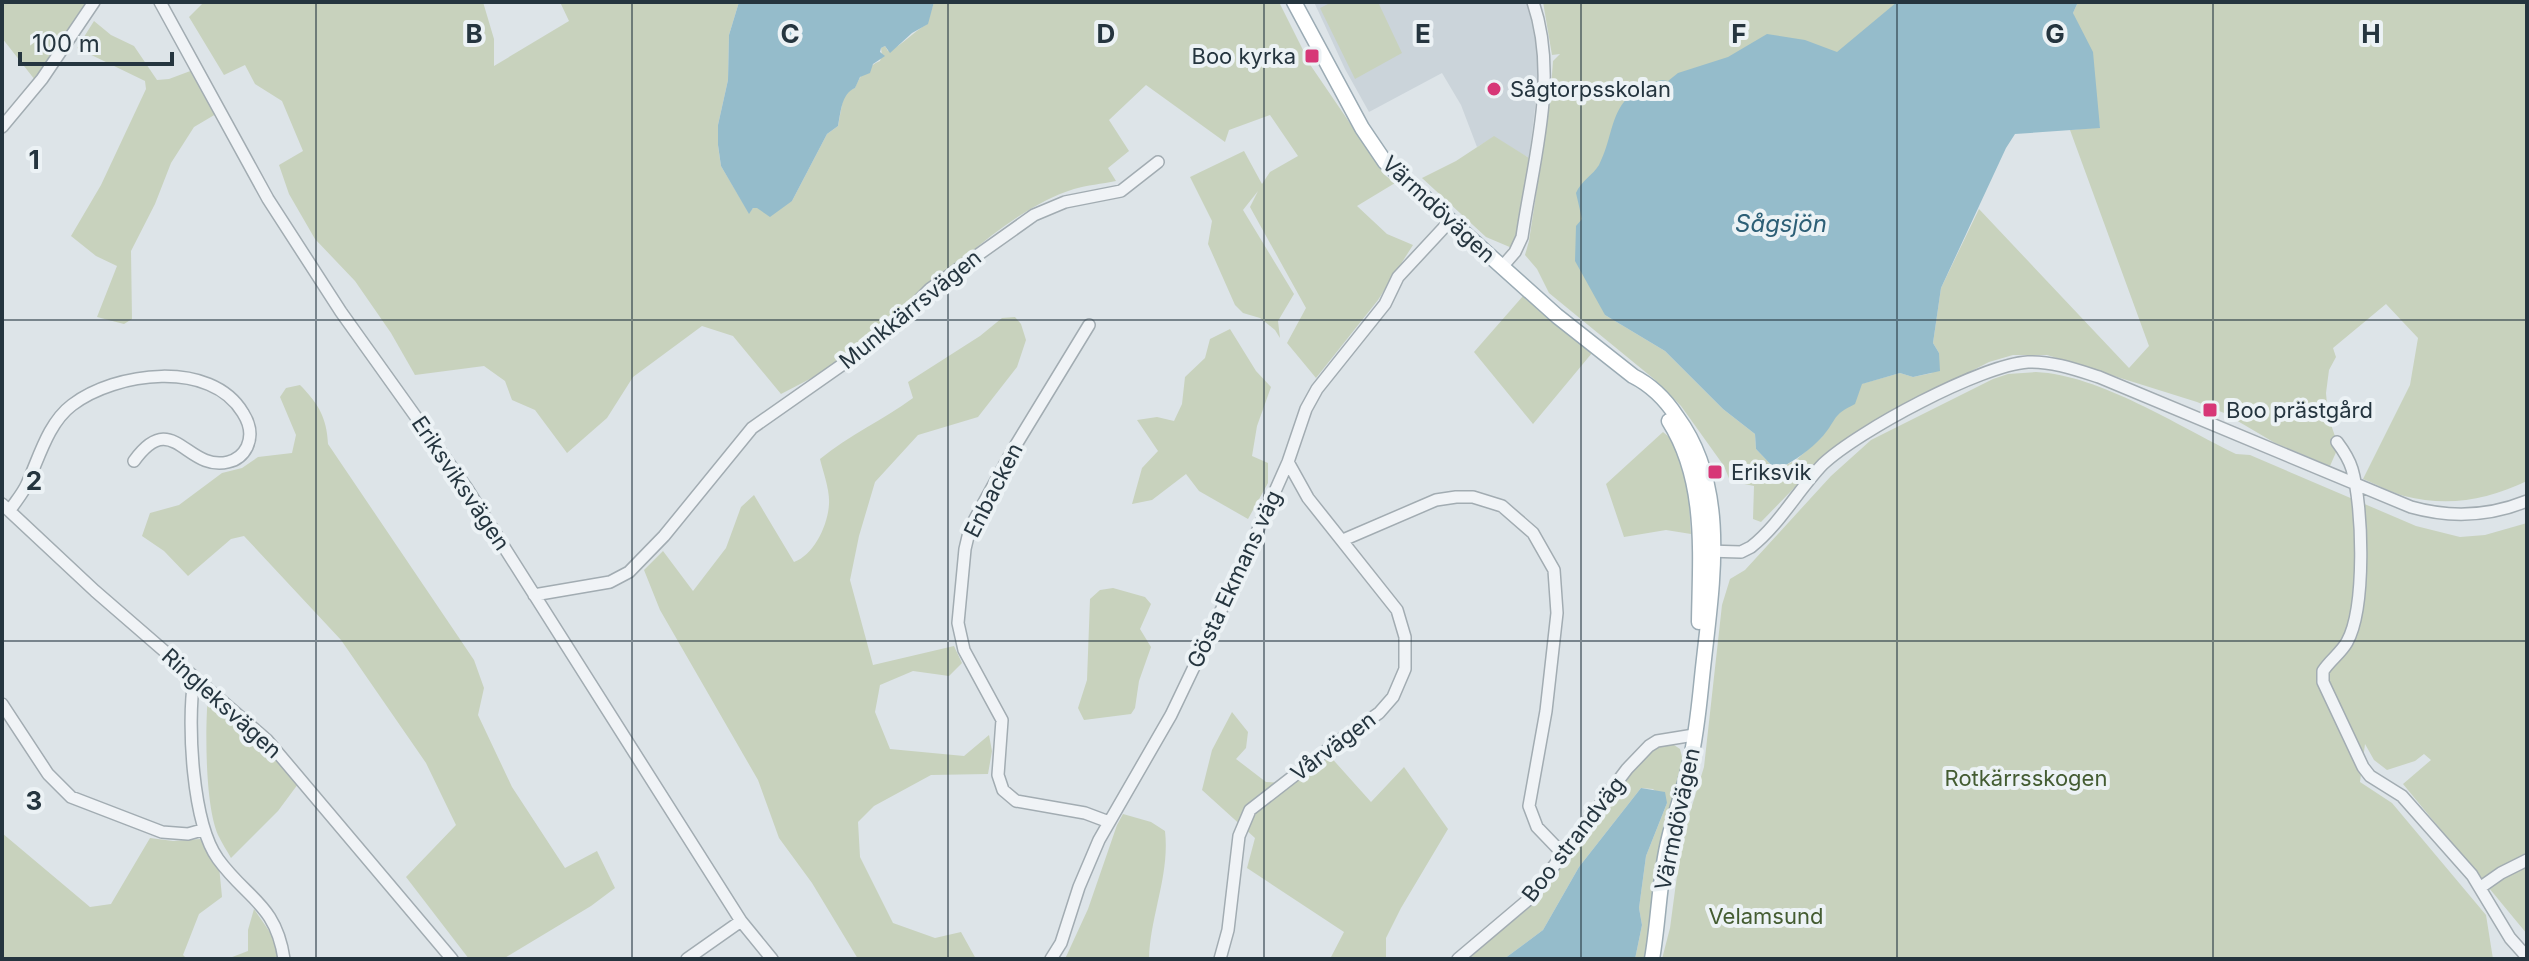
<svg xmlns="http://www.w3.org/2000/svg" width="2529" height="961" viewBox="0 0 2529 961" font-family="Inter,sans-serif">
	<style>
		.built { fill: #cbd4da }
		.green { fill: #c8d2bd }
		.water { fill: #95bccb }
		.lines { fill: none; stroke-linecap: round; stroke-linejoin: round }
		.minor-casing { stroke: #a2acb2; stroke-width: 14 }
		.major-casing { stroke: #9babb4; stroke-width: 17 }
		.minor { stroke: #f0f3f6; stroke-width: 11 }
		.major { stroke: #fff; stroke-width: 14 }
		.grid { fill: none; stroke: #25353f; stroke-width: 2; stroke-opacity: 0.55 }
		.poi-dot { fill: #d73777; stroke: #ecf2f5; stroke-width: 3 }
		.labels { text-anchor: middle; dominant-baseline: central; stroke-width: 8; stroke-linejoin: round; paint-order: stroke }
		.poi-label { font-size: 22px; fill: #25353f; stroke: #ecf2f5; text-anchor: start }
		.street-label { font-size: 22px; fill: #25353f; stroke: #ecf2f5 }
		.park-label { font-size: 22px; fill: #445c32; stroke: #ecf2f5 }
		.water-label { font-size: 24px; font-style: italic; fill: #2d5f76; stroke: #ecf2f5 }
		.grid-label { font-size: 26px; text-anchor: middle; font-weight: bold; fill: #25353f; stroke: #ecf2f5; stroke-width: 8; stroke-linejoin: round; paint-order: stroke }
	</style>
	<rect width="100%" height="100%" fill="#dde4e8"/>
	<path class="built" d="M1314 2H1526L1536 31 1540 66 1529 158 1494 137 1477 147 1461 105 1442 73 1369 112 1345 69Z"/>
	<path class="green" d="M2 2H88L35 80 2 38Z
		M204 2H483L494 39V66L569 21 560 2H739L729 35 728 80 718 125V146L721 166 749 213 753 208 792 201 827 134 838 126 843 99 848 91 855 88C859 76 868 66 880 61L882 55 881 48 885 46 888 51C903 45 913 32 927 24L934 2H1279L1311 66 1386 176 1395 183 1357 206 1387 234 1413 245 1378 300 1316 378 1287 343 1306 308 1250 207 1258 191 1243 210 1294 294 1278 321 1280 338 1275 330 1260 318 1243 313 1235 305 1208 244 1212 221 1190 177 1244 151 1262 184 1270 172 1298 156 1270 115 1229 130 1225 142 1146 85 1109 120 1129 151 1108 168 1116 181C1102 184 1087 185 1074 189 1001 212 929 293 870 341 842 363 812 378 781 394L733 336 702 326 633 377 607 418 567 453 535 410 512 400 505 381 484 366 415 375 391 333 355 281 315 239 289 194 279 165 303 151 282 101 255 84 245 65 224 75 189 17Z
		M1332 2H1378L1402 53 1355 79 1320 8Z
		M1543 2H1998L1582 219 1581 223 1605 315 1665 351 1723 409 1755 434 1756 449 1776 470 1796 460 1822 437 1832 419 1856 398 1861 384 1900 373 1913 377 1932 373 1939 353 1933 343 1941 288 1979 209 2129 368 2149 346 2070 130 2100 127 2073 13 2078 2H2527V481C2487 500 2448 507 2404 496 2390 492 2376 484 2363 479L2410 385 2418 338 2386 304 2333 348 2336 357 2329 370 2326 393 2328 416 2337 442V450L2330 466 2275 443 2224 413 2197 402 2047 355H2013L1989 362 1868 424 1834 447 1761 522 1753 519 1754 486 1730 481 1724 466 1681 406 1654 379 1549 293 1537 269 1525 255 1529 241 1550 102 1553 61 1560 54 1552 55Z
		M94 21 111 35 134 46 157 80 169 79 193 70 216 114 194 127 171 163 155 204 131 251 132 319 124 324 97 317 117 266 96 256 71 236 101 185 146 89 145 81 77 48Z
		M1494 136 1529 158 1518 235 1512 248 1486 237 1422 178 1456 161Z
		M1523 296 1592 353 1533 424 1474 352Z
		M1015 317 1021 324 1026 340 1017 367 978 417 918 435 875 482 859 536 850 580 873 665 954 646 962 663 949 676 913 671 880 685 875 712 890 749 964 756 989 735 992 751 988 774 931 775 874 806 858 822 860 857 893 923 935 938 961 932 976 959H858L812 883 779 838 758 780 660 610 644 570 663 551 693 591 726 548 741 507 754 495 794 562C814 555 828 525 829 504 830 490 823 472 820 459 849 435 883 420 913 398L908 382 980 336 1002 318Z
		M1230 329 1256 371 1271 387 1257 426 1252 456 1268 463V483L1248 519 1199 491 1186 474 1152 500 1132 504 1142 468 1158 451 1137 420 1157 417 1174 421 1182 404 1185 377 1205 358 1210 339Z
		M2036 372C2100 375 2178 426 2236 454L2250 455 2416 526 2460 537 2485 535 2527 523V934L2403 784 2431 760 2424 754 2415 761 2387 770 2374 760 2365 744 2360 782 2392 803 2486 915 2493 959H1662L1670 928 1682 838 1704 767 1722 605 1730 579 1745 570 1831 476 1871 440 1993 379 2008 374Z
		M300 385C318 403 327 418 328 444L474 660 484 688 478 715 512 787 565 868 597 851 615 888 591 906 503 959H469L406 877 456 825 426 763 341 640 244 536 231 539 188 576 164 551 142 536 150 513 179 505 222 473 242 468 258 457 292 453 296 435 280 397 286 388Z
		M1663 432C1692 453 1688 502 1691 534L1666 530 1624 537 1606 484Z
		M1113 588 1145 597 1151 604 1140 629 1151 647 1139 681 1135 708 1131 714 1084 720 1078 708 1087 680 1090 599 1100 590Z
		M208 695 265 742 301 780 278 811 231 858C227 851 222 843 218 835 205 804 205 730 208 695Z
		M1232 712 1248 732 1246 748 1236 759 1266 782 1291 783 1328 754 1371 802 1404 767 1448 829 1401 908 1386 938V959H1330L1344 932 1247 868 1255 838 1202 790 1212 750Z
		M1659 744 1674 745 1680 749 1683 761 1662 838 1645 959H1635L1642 925 1639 908 1646 856 1667 803 1653 789 1641 788 1579 867 1543 930 1504 959H1466L1529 908 1605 806 1651 750Z
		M1123 814 1151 822 1165 831C1170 875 1150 916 1149 959H1065L1088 909 1117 825Z
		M2 833 90 907 111 904 150 838 173 841 200 839 219 866 222 897 199 914 183 955 187 959H2Z
		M254 909 276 941 279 959H227L248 951V930Z"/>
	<path class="water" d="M739 2H934L928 24 912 33 890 53 885 46 881 48 880 52 885 56 873 64 870 73 860 77 855 88C841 94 841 112 838 126L827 134 792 201 770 217 757 208H753L749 214 721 166 718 145V125L728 80 729 35Z
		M1897 2H2078L2073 13 2093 52 2100 128 2015 134 2006 148 1941 288 1933 343 1939 353 1940 371 1913 377 1900 373 1862 384 1855 404C1831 416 1838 418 1823 436 1809 451 1793 462 1776 470L1756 449 1755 434 1723 409 1665 351 1605 315 1575 261 1576 226 1582 219 1576 193C1581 181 1593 175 1599 165 1616 132 1608 100 1650 84 1657 81 1661 79 1668 81L1678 73 1728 57 1767 34 1805 40 1837 52Z
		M1641 788 1665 792 1667 803 1646 856 1639 908 1642 925 1635 959H1504L1543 930 1579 867Z"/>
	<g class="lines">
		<defs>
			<path id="minor" d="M160 2 268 199 341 312 466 487 741 921 772 959
				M2 127 42 79 94 2
				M1502 267 1515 252 1522 237C1533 160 1559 78 1533 2
				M1089 325 1011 453 970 528 965 549 958 623 964 650 1002 720 998 775 1003 790 1016 801 1085 813 1109 822
				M2337 442C2343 450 2349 459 2352 469 2363 506 2366 608 2347 642 2341 653 2330 660 2323 671V682L2363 767 2370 776 2402 796 2472 875 2510 938 2527 957
				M2 504 95 591 267 740 452 959
				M10 510C16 501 23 493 27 484 39 458 48 423 72 405 115 372 211 359 243 413 250 424 252 436 247 447 243 455 237 460 228 462 186 472 173 407 134 461
				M1343 540 1436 500 1456 497H1473L1502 506 1533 533 1554 570 1557 613 1546 711 1529 806 1537 827 1563 854
				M1707 551 1741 552 1751 547C1780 524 1798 490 1823 464 1858 431 1981 365 2028 362 2052 361 2077 370 2099 377L2411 507C2450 518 2490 516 2527 501
				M534 595 610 582 629 572 664 536 752 428 886 334 930 289 1034 215 1065 202 1121 191 1158 162
				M194 679C187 723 192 823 218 859 247 899 276 904 284 959
				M2 704 48 774 71 797 162 832 188 834 202 830
				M2481 887 2501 873 2527 860
				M687 959 741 921
				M1051 959 1061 943 1079 887 1099 840 1171 715 1237 577 1288 462 1306 409 1317 389 1385 304 1398 277 1450 221
				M1220 959 1228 930 1239 836 1250 810 1340 740 1379 713 1393 697 1405 669V637L1397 610 1308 498 1288 462
				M1458 959 1529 899 1627 769 1649 746 1657 741 1694 735"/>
			<path id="major" d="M1294 2 1362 128 1385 162 1557 316 1633 376C1651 385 1666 400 1677 417 1728 486 1713 578 1704 659 1700 693 1698 728 1690 762 1685 788 1675 812 1669 838 1659 878 1659 919 1652 959
				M1669 421C1707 481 1700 554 1699 622"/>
		</defs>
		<use href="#minor" class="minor-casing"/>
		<use href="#major" class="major-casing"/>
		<use href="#minor" class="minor"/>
		<use href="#major" class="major"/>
	</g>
	<path class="grid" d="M316 2V959M632 2V959M948 2V959M1264 2V959M1581 2V959M1897 2V959M2213 2V959M2 320H2527M2 641H2527"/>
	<g class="poi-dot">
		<rect x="1304" y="48" width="16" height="16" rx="4"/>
		<circle cx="1494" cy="89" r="8"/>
		<rect x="2202" y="402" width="16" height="16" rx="4"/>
		<rect x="1707" y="464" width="16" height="16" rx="4"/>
	</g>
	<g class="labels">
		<g class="poi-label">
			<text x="1296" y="56" text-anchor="end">Boo kyrka</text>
			<text x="1510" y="89">Sågtorpsskolan</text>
			<text x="2226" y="410">Boo prästgård</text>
			<text x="1731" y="472">Eriksvik</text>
		</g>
		<g class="street-label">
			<text transform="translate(1439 209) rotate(43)">Värmdövägen</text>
			<text transform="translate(910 309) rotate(-39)">Munkkärrsvägen</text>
			<text transform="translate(461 483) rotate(56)">Eriksviksvägen</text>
			<text transform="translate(993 490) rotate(-63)">Enbacken</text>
			<text transform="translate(1234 579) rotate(-65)">Gösta Ekmans väg</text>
			<text transform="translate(222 703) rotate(42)">Ringleksvägen</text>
			<text transform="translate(1333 746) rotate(-37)">Vårvägen</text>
			<text transform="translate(1677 819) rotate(-78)">Värmdövägen</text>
			<text transform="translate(1573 839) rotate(-52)">Boo strandväg</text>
		</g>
		<g class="park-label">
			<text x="2026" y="778">Rotkärrsskogen</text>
			<text x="1766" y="916">Velamsund</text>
		</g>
		<g class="water-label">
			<text x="1781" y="223">Sågsjön</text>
		</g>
	</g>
	<g class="grid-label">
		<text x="474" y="43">B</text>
		<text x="790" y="43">C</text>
		<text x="1106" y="43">D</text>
		<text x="1423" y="43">E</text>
		<text x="1739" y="43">F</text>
		<text x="2055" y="43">G</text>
		<text x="2371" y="43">H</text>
		<text x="34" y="169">1</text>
		<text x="34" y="490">2</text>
		<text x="34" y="810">3</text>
	</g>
	<rect width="2529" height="961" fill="none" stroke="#25353f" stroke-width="8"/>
	<path d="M20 52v12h152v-12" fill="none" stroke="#25353f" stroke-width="4"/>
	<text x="32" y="52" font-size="24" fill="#25353f" stroke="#ecf2f5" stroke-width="6" paint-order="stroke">100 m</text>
</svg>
